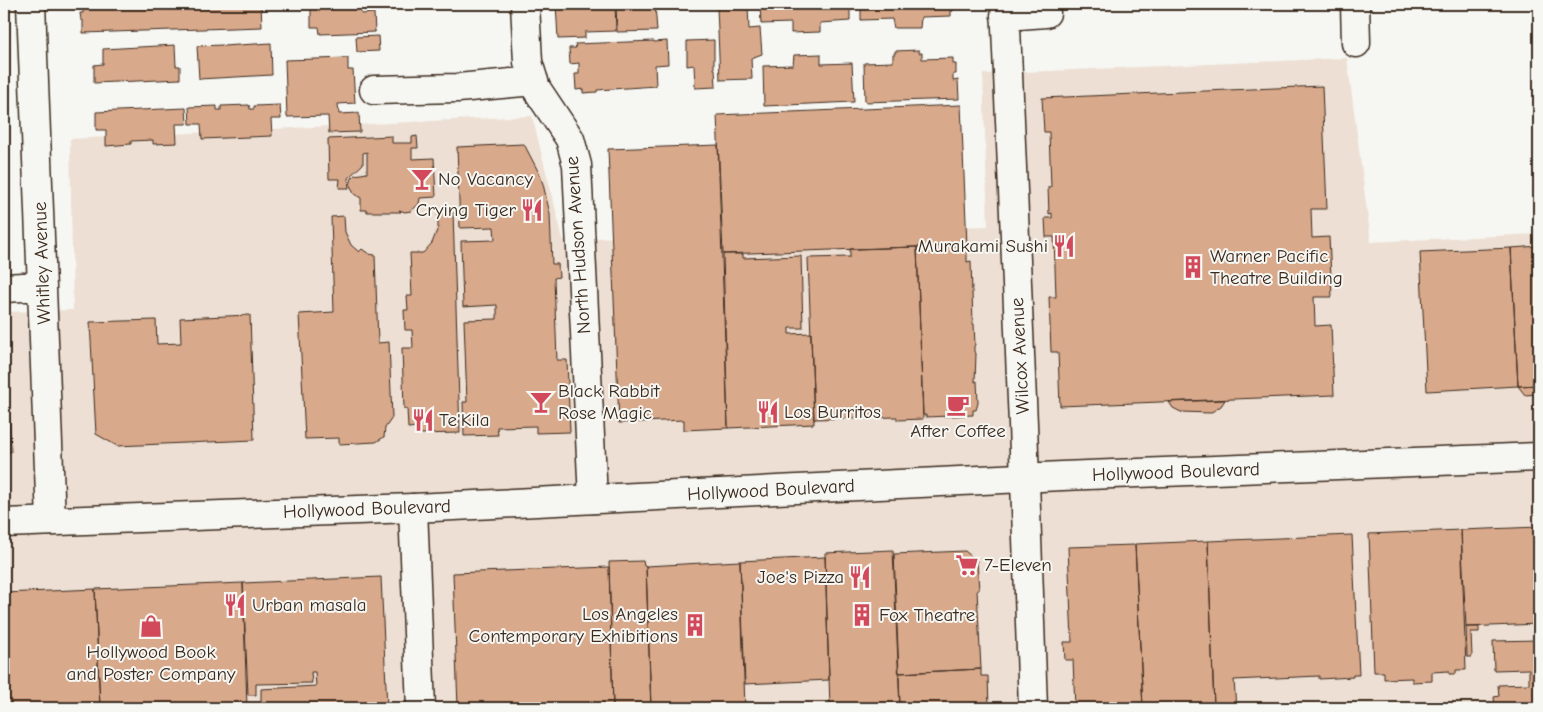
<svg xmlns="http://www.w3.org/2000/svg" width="1543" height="712" viewBox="0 0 1543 712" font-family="'Comic Neue',sans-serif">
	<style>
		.built { fill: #eddfd3 }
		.building { fill: #d9a98b; stroke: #3b2a1e }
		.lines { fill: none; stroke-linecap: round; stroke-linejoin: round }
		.minor-casing { stroke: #3b2a1e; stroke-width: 31 }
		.major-casing { stroke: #3b2a1e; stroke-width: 31 }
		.minor { stroke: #f6f6f2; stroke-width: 28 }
		.major { stroke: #f6f6f2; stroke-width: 28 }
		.labels { text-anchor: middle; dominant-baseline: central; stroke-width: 4; stroke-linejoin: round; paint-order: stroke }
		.poi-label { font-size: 19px; fill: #3b2a1e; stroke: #f6f6f2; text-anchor: start }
		.street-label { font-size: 19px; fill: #3b2a1e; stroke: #f6f6f2 }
	</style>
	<rect width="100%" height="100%" fill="#f6f6f2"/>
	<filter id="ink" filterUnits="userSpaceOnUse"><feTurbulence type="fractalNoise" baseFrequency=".02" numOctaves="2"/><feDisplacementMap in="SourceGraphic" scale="10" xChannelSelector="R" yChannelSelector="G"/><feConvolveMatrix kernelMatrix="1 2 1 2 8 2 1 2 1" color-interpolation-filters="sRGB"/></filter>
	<g filter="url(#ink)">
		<path class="built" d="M1347 58 1371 242 1539 234V708H4V312L73 310 70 139 532 116 563 239 988 226 983 74Z"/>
		<path class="building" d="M83 4H261L262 27 83 33V20H81L80 13H83Z
			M318 4H374V6L361 7V14L374 13 375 32 320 34 319 27H311V7L318 6Z
			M556 4H615L616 31 585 32V38L558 39Z
			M616 4H655L657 31 617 32Z
			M760 4H850V21L820 23V32L791 33V23L761 24Z
			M861 4H953V11H951V16L921 17 920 28H894L892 19 861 20Z
			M748 6 749 29 760 28 762 54 751 58 752 79 720 80 717 7Z
			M378 36 379 51 357 52 356 37Z
			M714 40V69H715L716 87 695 88 694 65 687 66V41Z
			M654 41V42L667 41 668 64 655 65 656 86 597 90V92L583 93V89L576 90 575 74H579V63L570 64 569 48H576L575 44Z
			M271 43 272 75 199 79 197 46 223 45V46Z
			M175 45 176 66H180V79L94 83V65L103 64V49Z
			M919 50V53H922V59L953 58V64H956V74H953V81L958 80 959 99 865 102 864 63 893 62V54H895V51Z
			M821 54V64L852 63 854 102 764 106 763 66 793 65 794 55Z
			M348 58V70H353L355 103 338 104 339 114 359 113 360 132 329 133 328 116 287 117 285 60Z
			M1322 86 1327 209H1311L1312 238 1329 237 1332 297H1314L1315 326 1331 325 1334 395 1060 406 1058 352H1051L1049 297H1056L1054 237H1046L1045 218H1052V213L1049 214 1048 187H1051L1049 132H1044L1042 98Z
			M249 105 250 109H254V106L280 105 281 119H271L272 136 202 139 201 124H190L189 107 217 106V110H221V106Z
			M961 105 967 245 723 254 717 115Z
			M186 108 187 124H176L177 143 153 144V140L131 141V144L106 146V130H96V112Z
			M392 136V143H412V137L417 136 418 148H412V159L434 158 436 197 420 198 419 204 411 211 405 212 399 210 401 212H367V210H361V198L354 194 350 185 352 178 355 175 367 173V152L363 153V164L348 178 349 188H339L340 179H329L328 139Z
			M524 144 539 173 543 184 550 214 552 264H558L559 277 554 278 557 360H567L570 432 536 433V426L497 427 498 435 464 436 463 402H467L464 320 497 319V305L463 307 461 241 495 240 494 227 460 228 457 147Z
			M718 145 728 428 684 430V420L619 423 608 149Z
			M453 212 460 433 418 434V427L408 428 407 409H404L402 348H413L412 330H405L404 310H408L407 296H412L410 253H423L432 243 438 228V213Z
			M344 216 345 232 351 245 359 252 362 249 369 254 375 255 378 343 389 342 392 418 385 428 384 437 376 442 339 444V438L305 439 299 314 334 312 331 217Z
			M967 245V262L971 261 973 324H974L975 345 974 346V352L976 353 975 382 977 381 978 403 976 410H973V415L926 417V415H923L917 247Z
			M1539 246V385L1518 386 1511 248Z
			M917 247 923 419 897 420V417L814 419 808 258 850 257V249Z
			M1511 248 1518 386 1427 391 1420 252Z
			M723 254H743V258L801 256 803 328H789V334L811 333 814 424 728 428Z
			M5 311 11 452H4V312Z
			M250 315 254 440 117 446 96 434 90 322 156 320 157 344 181 343 180 318Z
			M1539 385V394L1525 395 1518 386Z
			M1225 400 1221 406 1210 413 1181 412 1173 408 1169 402Z
			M1539 527V624L1466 627 1461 530Z
			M1461 530 1466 670H1456V674H1449V671L1432 672V681L1412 682V678L1384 679V672H1374L1369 534Z
			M1352 535 1359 675H1353V677L1319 679V676L1234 680 1236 708H1214L1208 541Z
			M1208 541 1214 708H1143L1135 544Z
			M1135 545 1143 708H1075L1073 660H1065L1064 642H1072L1068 547Z
			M893 550 900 708H830L825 553Z
			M965 551 977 561 979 590H977L981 669 899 673 894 554Z
			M825 557 829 680 745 684 740 561Z
			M643 561 644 566H646L651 708H613L609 562Z
			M740 561 745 708H651L646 566Z
			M609 567 613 708H458L453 573Z
			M381 577 387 708H261V689L316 686 315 672H311L312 683 256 684V695H248L243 583Z
			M243 583 247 708H100L95 589Z
			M95 589 100 708H4V593Z
			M1466 627H1479V632H1471L1472 657H1467Z
			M1539 640V708H1495L1494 697 1499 696 1498 685 1529 684V669L1494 670 1493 641Z
			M981 669V676H988L989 708H900L899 673Z"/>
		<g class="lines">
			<defs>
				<path id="minor" d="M31 4 51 521
					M525 4 528 62 536 88 570 139 577 165 593 499
					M1005 4 1023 424 1033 708
					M1355 4 1356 43
					M1005 16 1046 13
					M374 90 458 88 534 81
					M4 288 42 286
					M413 508 421 708"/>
				<path id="major" d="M4 523 413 508 1062 476 1539 457"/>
			</defs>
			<use href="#minor" class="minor-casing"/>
			<use href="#major" class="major-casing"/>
			<use href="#minor" class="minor"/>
			<use href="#major" class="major"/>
		</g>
	</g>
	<defs>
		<symbol id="bar-bare" viewBox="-9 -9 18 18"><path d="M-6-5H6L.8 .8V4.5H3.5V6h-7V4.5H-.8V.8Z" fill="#d1495b" stroke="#f6f6f2" stroke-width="2.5" paint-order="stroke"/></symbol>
		<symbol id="restaurant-bare" viewBox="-9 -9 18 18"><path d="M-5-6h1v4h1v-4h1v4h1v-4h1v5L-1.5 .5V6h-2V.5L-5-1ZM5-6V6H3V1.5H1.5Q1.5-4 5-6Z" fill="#d1495b" stroke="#f6f6f2" stroke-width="2.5" paint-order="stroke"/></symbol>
		<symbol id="building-bare" viewBox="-9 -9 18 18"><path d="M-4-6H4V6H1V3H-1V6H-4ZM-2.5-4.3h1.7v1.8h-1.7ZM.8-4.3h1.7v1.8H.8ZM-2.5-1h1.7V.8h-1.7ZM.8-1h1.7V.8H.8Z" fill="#d1495b" stroke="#f6f6f2" stroke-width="2.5" paint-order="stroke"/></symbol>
		<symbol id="cafe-bare" viewBox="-9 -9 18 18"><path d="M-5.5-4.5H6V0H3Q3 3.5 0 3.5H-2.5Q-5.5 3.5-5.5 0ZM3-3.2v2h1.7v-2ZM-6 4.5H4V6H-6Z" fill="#d1495b" stroke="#f6f6f2" stroke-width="2.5" paint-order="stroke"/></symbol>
		<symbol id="supermarket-bare" viewBox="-9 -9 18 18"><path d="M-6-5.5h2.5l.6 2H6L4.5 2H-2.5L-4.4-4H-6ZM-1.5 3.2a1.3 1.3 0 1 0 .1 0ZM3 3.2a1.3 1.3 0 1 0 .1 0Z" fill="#d1495b" stroke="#f6f6f2" stroke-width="2.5" paint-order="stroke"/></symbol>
		<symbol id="shop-bare" viewBox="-9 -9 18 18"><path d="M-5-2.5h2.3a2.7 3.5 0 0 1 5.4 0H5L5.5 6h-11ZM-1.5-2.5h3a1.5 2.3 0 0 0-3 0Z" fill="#d1495b" stroke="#f6f6f2" stroke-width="2.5" paint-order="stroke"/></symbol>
	</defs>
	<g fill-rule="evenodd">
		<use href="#bar-bare" x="406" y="163" width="32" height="32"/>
		<use href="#restaurant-bare" x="516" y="194" width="32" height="32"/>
		<use href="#restaurant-bare" x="1048" y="230" width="32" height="32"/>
		<use href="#building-bare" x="1177" y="251" width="32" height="32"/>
		<use href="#bar-bare" x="525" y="386" width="32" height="32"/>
		<use href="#cafe-bare" x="942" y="389" width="32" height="32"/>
		<use href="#restaurant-bare" x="752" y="396" width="32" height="32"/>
		<use href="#restaurant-bare" x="407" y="404" width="32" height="32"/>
		<use href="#supermarket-bare" x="951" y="549" width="32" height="32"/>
		<use href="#restaurant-bare" x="844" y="561" width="32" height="32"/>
		<use href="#restaurant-bare" x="219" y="589" width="32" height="32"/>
		<use href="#building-bare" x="846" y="599" width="32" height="32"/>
		<use href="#building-bare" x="679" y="609" width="32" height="32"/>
		<use href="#shop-bare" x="135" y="610" width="32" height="32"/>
	</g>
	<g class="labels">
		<g class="poi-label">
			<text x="438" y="179">No Vacancy</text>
			<text x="516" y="210" text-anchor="end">Crying Tiger</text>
			<text x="1048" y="246" text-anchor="end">Murakami Sushi</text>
			<text x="1210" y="256">Warner Pacific<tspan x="1210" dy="22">Theatre Building</tspan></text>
			<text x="558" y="391">Black Rabbit<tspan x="558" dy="22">Rose Magic</tspan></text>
			<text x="784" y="412">Los Burritos</text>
			<text x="439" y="420">Te'Kila</text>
			<text x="958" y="431" text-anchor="middle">After Coffee</text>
			<text x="984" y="565">7-Eleven</text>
			<text x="844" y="577" text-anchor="end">Joe's Pizza</text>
			<text x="252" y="605">Urban masala</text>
			<text x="678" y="614" text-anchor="end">Los Angeles<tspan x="678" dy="22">Contemporary Exhibitions</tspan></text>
			<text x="879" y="615">Fox Theatre</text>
			<text x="151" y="652" text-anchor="middle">Hollywood Book<tspan x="151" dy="22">and Poster Company</tspan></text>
		</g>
		<g class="street-label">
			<text transform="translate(578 245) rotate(-94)">North Hudson Avenue</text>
			<text transform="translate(42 263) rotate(-92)">Whitley Avenue</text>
			<text transform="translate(1020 356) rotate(-93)">Wilcox Avenue</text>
			<text transform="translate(1176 472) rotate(-2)">Hollywood Boulevard</text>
			<text transform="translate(771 490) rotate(-3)">Hollywood Boulevard</text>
			<text transform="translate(367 509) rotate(-2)">Hollywood Boulevard</text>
		</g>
	</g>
	<rect width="1543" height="712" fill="none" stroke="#f6f6f2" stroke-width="20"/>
	<rect x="10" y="10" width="1523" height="692" fill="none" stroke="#3b2a1e" stroke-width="2" filter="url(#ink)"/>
</svg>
